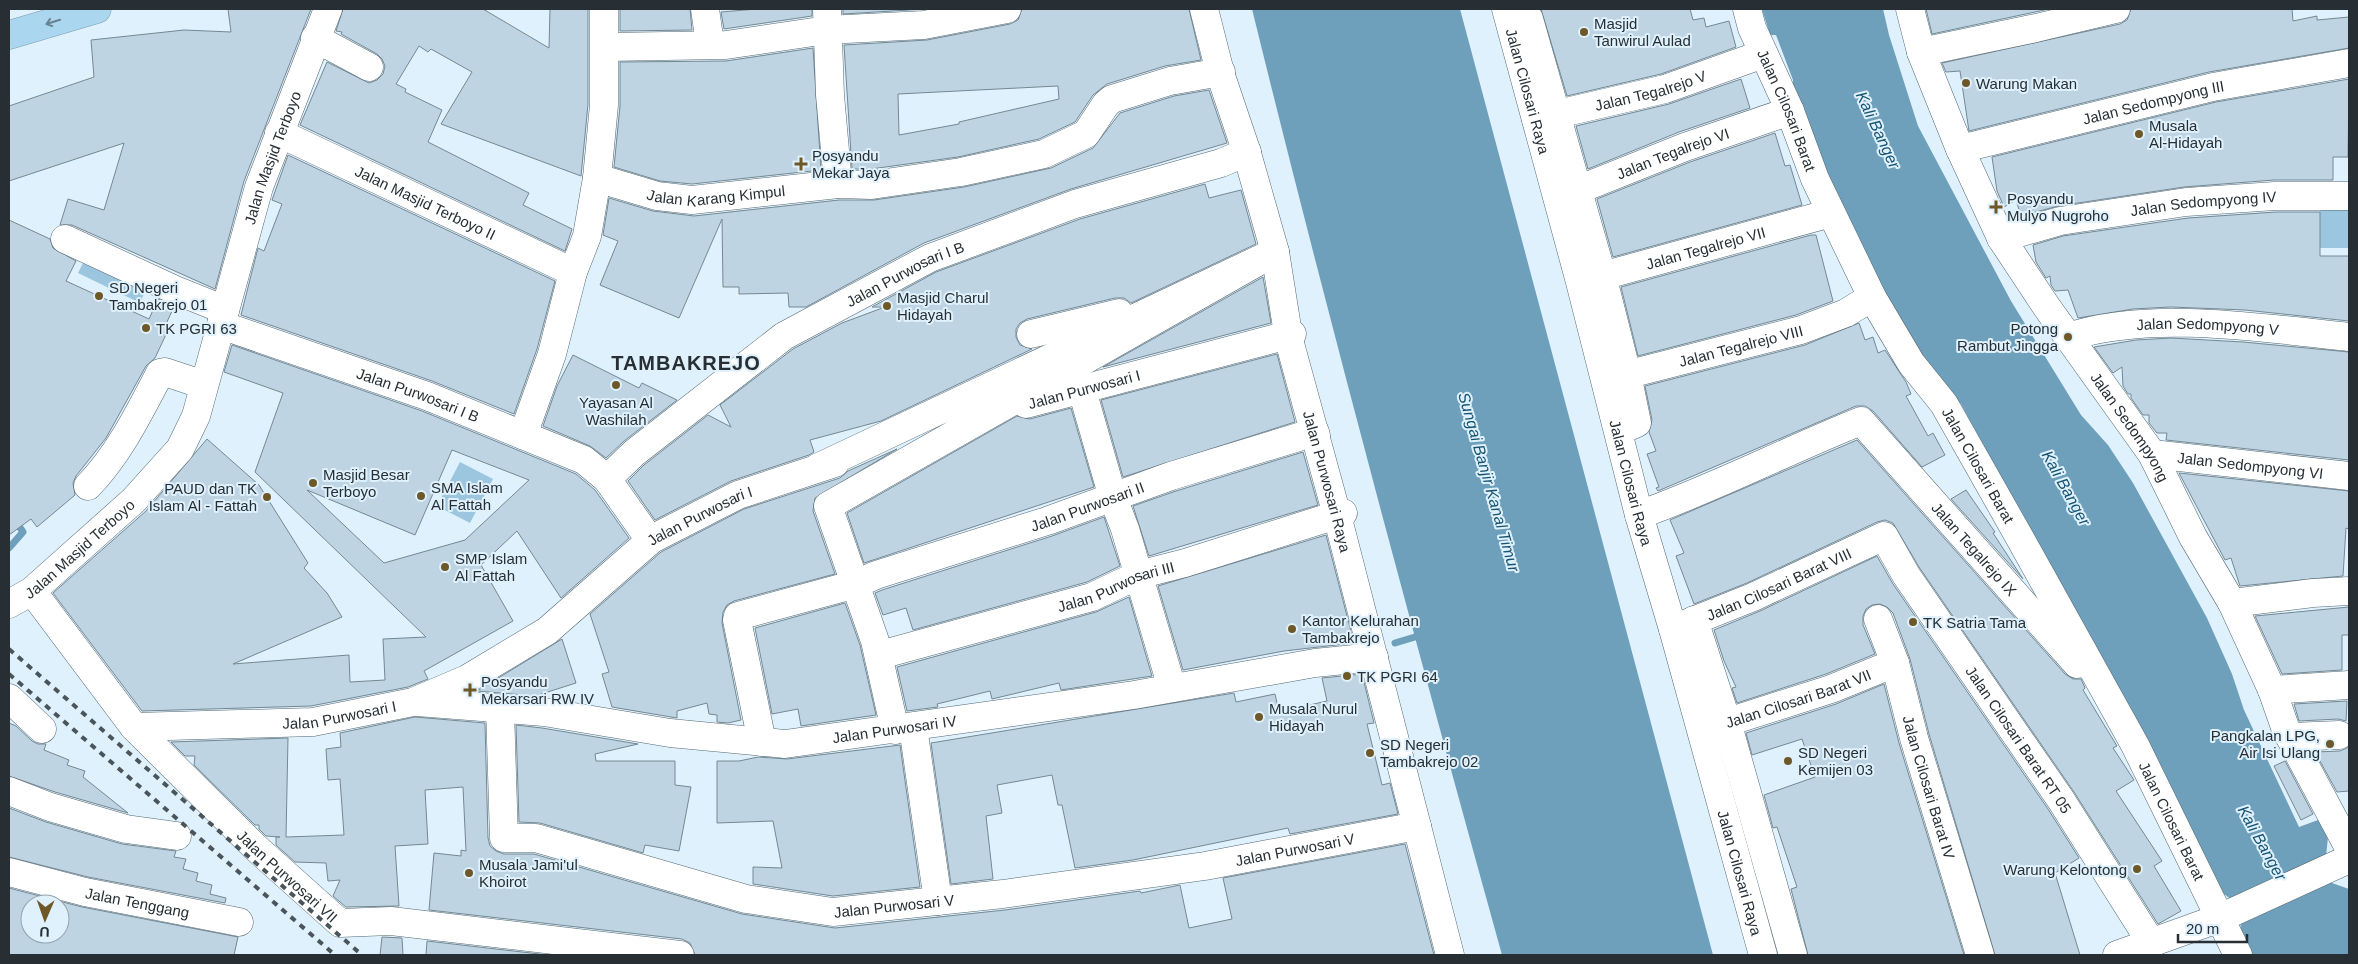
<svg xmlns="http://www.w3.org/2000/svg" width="2358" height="964" viewBox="0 0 2358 964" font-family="Arial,sans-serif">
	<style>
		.green { fill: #9cc6df }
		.water { fill: #6e9fbb }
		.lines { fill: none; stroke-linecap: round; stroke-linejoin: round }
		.stream { stroke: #6e9fbb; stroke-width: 7 }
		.building { fill: #bfd4e2; stroke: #748894; fill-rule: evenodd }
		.minor-casing { stroke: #546873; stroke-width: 29 }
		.highway-casing { stroke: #7d9caf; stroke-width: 29 }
		.minor { stroke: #fff; stroke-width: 28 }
		.highway { stroke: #abd6f0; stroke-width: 28 }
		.rail { stroke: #4a545b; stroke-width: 4; stroke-dasharray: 6 6; stroke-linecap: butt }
		.oneway { stroke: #698292 }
		.poi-dot { fill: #6e5828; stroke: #dff1fc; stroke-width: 2 }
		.labels { text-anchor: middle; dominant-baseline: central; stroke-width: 4; stroke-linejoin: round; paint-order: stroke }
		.poi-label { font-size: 15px; fill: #272f35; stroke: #dff1fc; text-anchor: start }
		.street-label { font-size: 15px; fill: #272f35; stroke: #dff1fc }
		.water-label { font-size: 16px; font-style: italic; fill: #155371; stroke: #dff1fc }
		.district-label { font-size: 20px; font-weight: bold; letter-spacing: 1px; fill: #272f35; stroke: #dff1fc }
	</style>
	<rect width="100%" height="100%" fill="#dff1fc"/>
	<path class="green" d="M2320 209H2349V248H2320Z
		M87 255 148 284 140 303 78 273Z
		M460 462 493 479 470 523 437 506Z"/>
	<path class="water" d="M1252 9H1460L1713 955H1502C1415 641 1330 326 1252 9Z
		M1762 9H1883L1889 35 1918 126 2011 301 2081 415 2108 445 2133 483 2207 618 2232 674 2244 710 2299 827 2318 820 2328 837 2325 865 2332 883 2349 889V955H2250C2247 950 2241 943 2241 937 2239 913 2247 910 2224 894L1961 404 1941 384 1879 293 1793 98V80L1776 35H1770Z"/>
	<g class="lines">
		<path class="stream" d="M9 511 23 532 9 548
			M1395 643 1415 637"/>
	</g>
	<path class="building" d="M228 9H311L244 181 215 289 72 225H60L68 199 104 210 124 143 9 181V106L94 77 91 40 184 30 231 32Z
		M343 9H483L549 48 550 9H588V104L581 176 441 124 472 72 431 49 428 52 419 46 396 84 406 89 405 92 442 110 428 142 529 193 523 205 572 229 565 251 300 125 327 62 369 83 377 80 383 74 385 66 382 59 377 54 341 34 342 32 336 31Z
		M620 9H690L692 30 620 31Z
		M757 9H812V16L724 29 721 12Z
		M843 9H926L843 14Z
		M1022 9H1189L1201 60 1165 66 1107 84 1093 95 1075 122 1039 139 958 157 871 169H852L844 45 927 40 1010 24 1018 20ZM1058 86 1059 99 959 122V124L899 135 898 94Z
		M1541 9H1690L1693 20 1704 18 1706 27 1729 21 1736 47 1661 74 1567 96Z
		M1926 9H2049L1932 34Z
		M2131 9H2292L2293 21 2317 16V20L2349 17V48L2209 72 1969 131 1960 71 1946 72 1942 63 2120 24 2127 20Z
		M813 48 821 170 692 184 660 181 614 167 620 106V62L726 61Z
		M1741 79 1750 108 1679 132 1588 169 1576 126 1669 104Z
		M2349 79 2348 157H2333V180H2274L2184 187 2058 206 2021 216 2016 200 2004 207 1997 191 1992 157 2216 102Z
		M1209 90 1227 143 1071 189 924 243 806 307H789L788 293 739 294V287H723L722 219 679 318 600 285 618 241 603 235 609 198 653 211 694 216 839 200H874L964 187 1051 168 1093 148 1120 113 1174 96Z
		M1775 133 1785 166 1790 165 1802 205 1613 257 1597 199 1690 162Z
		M288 155 555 281 537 349 514 414 432 381 241 315 258 248 264 251 282 204 272 200Z
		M1205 184 1209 198 1241 190 1256 244 1131 303 1124 298H1115L1027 319 1020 323 1016 329V337L1020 345 1032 349 881 421 810 440 814 452 809 455 731 481 655 520 628 481 644 465 708 415 731 427 720 405 793 349 842 323 885 307H872L936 272 1080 219Z
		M2276 212H2320V256H2349V321L2245 310 2171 307 2133 309 2078 318 2068 290 2055 291 2051 285 2050 276 2046 278 2036 262 2033 245 2063 236 2188 218Z
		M9 220 50 239 53 248 76 261 66 281 149 319 158 299 174 307 165 326 169 328 155 358 146 366 106 438 76 476 73 483 75 495 37 527 31 519 9 535Z
		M1811 235H1816L1833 301 1796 315 1638 356 1621 287Z
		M1263 277 1271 323 1103 367Z
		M1859 323 1865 340 1873 337 1878 353 1885 350 1906 382 1911 394 1906 396 1928 436 1933 433 1945 455 1922 467 1873 411 1865 406H1856L1658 491 1656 488 1659 487 1647 454 1656 451 1649 432 1652 420 1645 386 1805 345Z
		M2171 338 2243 342 2349 352V460L2166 440 2167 433H2157L2149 423V415H2143L2131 398V394H2128L2123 386 2122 367 2113 373 2094 347 2136 340Z
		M232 345 422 411 576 474 595 490 629 538 561 598 517 531 481 565 513 621 424 671 428 679 408 687 311 706 142 711 53 593 146 511 207 439 259 485 308 563 304 568 327 593 342 617 233 664 349 655 350 682 385 680 383 639 426 637 255 472 283 393 224 372ZM452 450 529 480 465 540 384 563 307 490 415 535Z
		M1277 354 1295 422 1123 477 1101 400Z
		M573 355 639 388 642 383 677 400 624 441 606 458 590 446 543 426 557 386Z
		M1071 408 1094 487 864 563 847 513 1017 416 1030 419Z
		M1857 440 2065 674 2073 679H2081L2085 688 2083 690 2117 746 2113 748 2134 780 2116 791 2162 861 2154 866 2181 911 2158 924 2074 792 1919 567 1893 523 1885 520 1877 522 1747 583 1694 604 1676 556 1684 553 1670 520Z
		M897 449 815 498 813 511 835 574 734 601 727 605 723 612 722 623 741 720 728 723 717 722V715L709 714 707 703 677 711V718L612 707 602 674 609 672 590 614 661 552 744 509 840 478 848 471Z
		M1303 452 1318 505 1149 556 1133 506 1176 491Z
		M2179 473 2349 491V529L2346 528 2343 576 2240 586 2231 558 2225 560Z
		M1966 490 1995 532 1993 533 2023 579 1951 499Z
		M1104 517 1120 566 1087 582 913 630 906 608 883 615 875 593 882 590 1052 536Z
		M1326 535 1354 643 1284 651 1183 670 1158 586Z
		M1877 556 1893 584 2048 809 2079 858 2055 873 2080 955H1995L1929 734 1910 659 1893 613 1887 607 1880 604 1872 605 1866 609 1863 616V625L1875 654 1826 674 1737 703 1732 688 1736 687 1724 661 1714 630 1760 611Z
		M1129 597 1152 676 1061 690 1059 683 992 699 990 691 937 704 938 707 907 711 897 667 1096 612Z
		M845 603 860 645 876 715 801 726 798 709 772 714 755 628Z
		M2349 607V635H2342V670L2282 674 2255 616Z
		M562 639 576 683 535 696 477 691Z
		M1362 674 1374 723 1367 724 1382 785 1390 783 1398 814 1290 834 1288 828 1133 860 1075 868 1062 805H1058L1052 775 997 785 1002 813 986 816 993 879 951 884 931 743 1234 693 1236 702 1275 694 1279 712 1327 701 1322 678Z
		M1884 684 1899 743 1964 955H1808L1791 889 1797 887 1777 827 1773 828 1764 795 1815 777 1802 739 1752 755 1746 733 1836 704Z
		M2347 701 2346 721 2338 719 2299 721 2294 704Z
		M415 717 485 723 488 838 490 846 496 851 504 854H534L742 914 835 928 1005 910 1140 891 1141 893 1180 885 1189 928 1232 919 1223 878 1405 844 1434 955H695L690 943 682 939 429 910 434 853 461 856V850L466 851 463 787 425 790 428 844 395 846 399 906 346 907 333 896 340 880 328 881 326 863 295 862 276 845V837H280L266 836 259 829V825H255L194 765 195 756H185L171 742 288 738 286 837 344 835 340 779 328 780 326 749 341 747 340 733Z
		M9 723 16 726 32 741 38 744H46L44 750 69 760 67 765 85 771 83 777 128 813 55 792 9 776Z
		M516 725 542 728 638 744 595 754 596 761H675V785L691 787 679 851 645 845 643 853 540 823 519 822Z
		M900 745 920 887 833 896 753 884V867L782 868 773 821 717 823V761H739L758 757 787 759Z
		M2349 747V791L2337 792 2315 752 2340 751Z
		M2285 761 2313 814 2301 820 2274 766Z
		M9 808 46 822 122 844 176 851 174 857 186 859 183 869 198 873 196 881 212 885 210 894 226 898 225 903 88 877 9 857Z
		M9 888 82 907 238 937 234 955H9ZM30 904H60V934H30Z
		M382 937 402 938 403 955H380Z
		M427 941 548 955H426Z"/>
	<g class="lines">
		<defs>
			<g id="minor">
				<path d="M705 9 710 44"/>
				<path d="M827 9 830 95 838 184"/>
				<path id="s1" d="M1204 9 1221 76 1246 150 1275 252 1289 340 1338 519 1450 955"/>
				<path id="s2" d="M1506 9 1580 282 1639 515 1673 629 1763 955"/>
				<path id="s3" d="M1747 9 1752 28 1790 111 1815 179 1872 297 1911 363 1944 404 2021 540 2135 745 2238 955"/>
				<path id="s4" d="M1910 9 1921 52 1960 149 2001 238 2046 306 2152 454 2193 537 2232 603 2272 690 2286 730 2349 848"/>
				<path d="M1529 19 1602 275 1627 374 1637 423 1619 431"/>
				<path d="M315 38 369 67"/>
				<path d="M606 47 726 45 827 30 924 25 1007 9"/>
				<path d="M1921 52 2036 28 2116 9"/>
				<path id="s5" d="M1536 119 1665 89 1763 54"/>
				<path id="s6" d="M279 133 573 272"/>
				<path id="s7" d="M1960 149 2213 87 2349 63"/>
				<path id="s8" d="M597 178 657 196 692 200 838 184 872 185 961 172 1044 154 1086 134 1106 104 1112 99 1170 81 1221 72V76"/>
				<path id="s9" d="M1560 197 1685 147 1790 111"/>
				<path id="s10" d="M2001 238 2060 221 2186 202 2275 196H2349"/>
				<path d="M65 239 175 290 225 310"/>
				<path id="s11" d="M1584 281 1831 213"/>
				<path id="s12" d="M221 325 427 396 584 460 607 479 650 540"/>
				<path d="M1031 334 1119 313"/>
				<path id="s13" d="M2068 337C2151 310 2263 328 2349 337"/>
				<path id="s14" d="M1610 379 1801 330 1846 313 1872 297"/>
				<path d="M1082 390 1113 498 1125 529 1172 688"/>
				<path id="s15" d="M1026 404 1292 334 1289 340"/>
				<path d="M523 435 552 354 573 272 587 236 597 178 604 105V9"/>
				<path id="s16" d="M2152 454 2349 476"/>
				<path d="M817 468 1275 252 828 506 875 641 895 730"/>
				<path id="s17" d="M607 479 634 453 784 336 930 258 1075 204 1221 163 1247 152"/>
				<path d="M88 486C119 454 139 413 160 373L165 372 204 385"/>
				<path id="s18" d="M1639 515C1715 488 1786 451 1861 421L2077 664"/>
				<path id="s19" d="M32 591 134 727 255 847 340 923 391 921 680 955"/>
				<path d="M2232 603 2313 593 2349 591"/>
				<path id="s20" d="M9 604 32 591 134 500 180 449 196 416 259 187 328 9"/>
				<path id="s21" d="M1878 619 1895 663 1914 738 1980 955"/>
				<path d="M1694 620 1727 722 1793 955"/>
				<path id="s22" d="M1673 629 1753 597 1884 536 1906 575 2061 800 2152 944"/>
				<path id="s23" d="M880 655 1092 597 1138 575 1185 563 1343 513 1338 519"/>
				<path d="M2272 690 2349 685"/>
				<path d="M9 698 42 729"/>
				<path id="s24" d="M417 702 544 712 670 733 785 744 1134 695 1315 663 1374 657"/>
				<path id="s25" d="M500 709 504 838H536L746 899 833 912 1003 894 1205 866 1417 826"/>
				<path id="s26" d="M134 727 313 722 413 702 467 679 547 631 652 539 738 495 835 463"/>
				<path d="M913 727 938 901"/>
				<path id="s27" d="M1709 728 1831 689 1895 663"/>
				<path d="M2290 737 2339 735"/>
				<path id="s28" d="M762 742 737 620 738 616 856 584 876 575 1047 521 1171 476 1315 432 1316 436"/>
				<path d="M9 791 50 807 126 829 177 836"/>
				<path id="s29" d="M9 872 85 892 239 922"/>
				<path d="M2117 955 2220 918 2349 859"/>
			</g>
			<path id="highway" d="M9 35 97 9"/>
		</defs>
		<use href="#minor" class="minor-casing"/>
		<use href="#highway" class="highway-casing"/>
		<use href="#minor" class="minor"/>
		<use href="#highway" class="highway"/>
		<path class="rail" d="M9 649 362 955
			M9 674 335 955"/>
	</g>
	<defs><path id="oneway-shaft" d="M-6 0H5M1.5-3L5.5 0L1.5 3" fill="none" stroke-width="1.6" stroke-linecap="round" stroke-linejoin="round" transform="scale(1.25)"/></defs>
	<use class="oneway" href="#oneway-shaft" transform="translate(53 22) rotate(163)"/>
	<g class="poi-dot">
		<circle cx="1584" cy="32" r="5"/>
		<circle cx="1966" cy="83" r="5"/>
		<circle cx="2139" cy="134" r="5"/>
		<path d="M798.5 156.5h5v5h5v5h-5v5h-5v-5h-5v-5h5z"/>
		<path d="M1993.5 199.5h5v5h5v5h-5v5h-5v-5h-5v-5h5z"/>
		<circle cx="99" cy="296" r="5"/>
		<circle cx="887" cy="306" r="5"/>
		<circle cx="146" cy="328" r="5"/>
		<circle cx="2068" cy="337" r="5"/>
		<circle cx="616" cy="385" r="5"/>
		<circle cx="313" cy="483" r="5"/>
		<circle cx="421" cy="496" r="5"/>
		<circle cx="267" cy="497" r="5"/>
		<circle cx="445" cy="567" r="5"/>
		<circle cx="1913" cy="622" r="5"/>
		<circle cx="1292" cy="629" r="5"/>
		<circle cx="1347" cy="676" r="5"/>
		<path d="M467.5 682.5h5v5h5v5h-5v5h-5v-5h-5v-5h5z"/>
		<circle cx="1259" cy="717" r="5"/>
		<circle cx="2330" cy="744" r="5"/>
		<circle cx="1370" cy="753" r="5"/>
		<circle cx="1788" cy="761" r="5"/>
		<circle cx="2137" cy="869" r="5"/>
		<circle cx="469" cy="873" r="5"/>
	</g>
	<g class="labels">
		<g class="poi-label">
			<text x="1594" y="23">Masjid<tspan x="1594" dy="17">Tanwirul Aulad</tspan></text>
			<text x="1976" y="83">Warung Makan</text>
			<text x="2149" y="125">Musala<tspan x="2149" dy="17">Al-Hidayah</tspan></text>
			<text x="812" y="155">Posyandu<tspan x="812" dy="17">Mekar Jaya</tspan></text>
			<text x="2007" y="198">Posyandu<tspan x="2007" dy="17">Mulyo Nugroho</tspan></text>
			<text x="109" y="287">SD Negeri<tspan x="109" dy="17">Tambakrejo 01</tspan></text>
			<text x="897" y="297">Masjid Charul<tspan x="897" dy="17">Hidayah</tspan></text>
			<text x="156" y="328">TK PGRI 63</text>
			<text x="2058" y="328" text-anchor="end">Potong<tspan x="2058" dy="17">Rambut Jingga</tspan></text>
			<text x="616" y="402" text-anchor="middle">Yayasan Al<tspan x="616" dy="17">Washilah</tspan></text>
			<text x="323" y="474">Masjid Besar<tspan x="323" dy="17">Terboyo</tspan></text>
			<text x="431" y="487">SMA Islam<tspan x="431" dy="17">Al Fattah</tspan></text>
			<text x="257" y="488" text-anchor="end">PAUD dan TK<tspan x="257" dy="17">Islam Al - Fattah</tspan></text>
			<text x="455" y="558">SMP Islam<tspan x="455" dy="17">Al Fattah</tspan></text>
			<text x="1302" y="620">Kantor Kelurahan<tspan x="1302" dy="17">Tambakrejo</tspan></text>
			<text x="1923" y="622">TK Satria Tama</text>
			<text x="1357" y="676">TK PGRI 64</text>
			<text x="481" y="681">Posyandu<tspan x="481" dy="17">Mekarsari RW IV</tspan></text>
			<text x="1269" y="708">Musala Nurul<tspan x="1269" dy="17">Hidayah</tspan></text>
			<text x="2320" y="735" text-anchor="end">Pangkalan LPG,<tspan x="2320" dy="17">Air Isi Ulang</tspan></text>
			<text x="1380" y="744">SD Negeri<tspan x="1380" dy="17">Tambakrejo 02</tspan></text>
			<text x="1798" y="752">SD Negeri<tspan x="1798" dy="17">Kemijen 03</tspan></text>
			<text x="479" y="864">Musala Jami'ul<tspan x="479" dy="17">Khoirot</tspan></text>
			<text x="2127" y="869" text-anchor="end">Warung Kelontong</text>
		</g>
		<g class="street-label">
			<text stroke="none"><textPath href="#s5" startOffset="118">Jalan Tegalrejo V</textPath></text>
			<text stroke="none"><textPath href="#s2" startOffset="85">Jalan Cilosari Raya</textPath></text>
			<text stroke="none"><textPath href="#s7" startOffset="199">Jalan Sedompyong III</textPath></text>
			<text stroke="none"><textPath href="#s3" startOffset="109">Jalan Cilosari Barat</textPath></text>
			<text stroke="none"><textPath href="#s9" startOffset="121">Jalan Tegalrejo VI</textPath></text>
			<text stroke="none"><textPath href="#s20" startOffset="538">Jalan Masjid Terboyo</textPath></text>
			<text stroke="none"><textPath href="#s8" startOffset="122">Jalan Karang Kimpul</textPath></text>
			<text stroke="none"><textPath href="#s6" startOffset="162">Jalan Masjid Terboyo II</textPath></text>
			<text stroke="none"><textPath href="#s10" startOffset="206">Jalan Sedompyong IV</textPath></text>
			<text stroke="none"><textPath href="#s11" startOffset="126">Jalan Tegalrejo VII</textPath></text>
			<text stroke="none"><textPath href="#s17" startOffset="364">Jalan Purwosari I B</textPath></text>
			<text stroke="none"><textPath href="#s13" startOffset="141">Jalan Sedompyong V</textPath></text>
			<text stroke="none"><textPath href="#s14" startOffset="135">Jalan Tegalrejo VIII</textPath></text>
			<text stroke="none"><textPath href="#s15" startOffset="60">Jalan Purwosari I</textPath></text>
			<text stroke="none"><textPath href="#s12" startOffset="209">Jalan Purwosari I B</textPath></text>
			<text stroke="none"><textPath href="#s4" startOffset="476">Jalan Sedompyong</textPath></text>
			<text stroke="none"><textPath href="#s3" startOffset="514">Jalan Cilosari Barat</textPath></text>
			<text stroke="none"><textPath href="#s16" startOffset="99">Jalan Sedompyong VI</textPath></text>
			<text stroke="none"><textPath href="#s1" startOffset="489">Jalan Purwosari Raya</textPath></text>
			<text stroke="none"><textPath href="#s2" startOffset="490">Jalan Cilosari Raya</textPath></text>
			<text stroke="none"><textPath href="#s28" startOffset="495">Jalan Purwosari II</textPath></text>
			<text stroke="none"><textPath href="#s26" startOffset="626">Jalan Purwosari I</textPath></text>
			<text stroke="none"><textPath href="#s20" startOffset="90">Jalan Masjid Terboyo</textPath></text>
			<text stroke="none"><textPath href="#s18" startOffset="412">Jalan Tegalrejo IX</textPath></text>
			<text stroke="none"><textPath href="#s22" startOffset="115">Jalan Cilosari Barat VIII</textPath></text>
			<text stroke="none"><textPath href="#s23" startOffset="246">Jalan Purwosari III</textPath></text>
			<text stroke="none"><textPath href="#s27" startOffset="94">Jalan Cilosari Barat VII</textPath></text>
			<text stroke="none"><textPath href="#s26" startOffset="206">Jalan Purwosari I</textPath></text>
			<text stroke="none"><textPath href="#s24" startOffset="481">Jalan Purwosari IV</textPath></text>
			<text stroke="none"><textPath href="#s22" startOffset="475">Jalan Cilosari Barat RT 05</textPath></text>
			<text stroke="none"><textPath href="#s21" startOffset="176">Jalan Cilosari Barat IV</textPath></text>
			<text stroke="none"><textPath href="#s3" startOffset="919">Jalan Cilosari Barat</textPath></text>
			<text stroke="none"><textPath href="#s25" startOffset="934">Jalan Purwosari V</textPath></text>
			<text stroke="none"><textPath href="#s2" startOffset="895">Jalan Cilosari Raya</textPath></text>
			<text stroke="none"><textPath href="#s19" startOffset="384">Jalan Purwosari VII</textPath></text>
			<text stroke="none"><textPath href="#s29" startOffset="132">Jalan Tenggang</textPath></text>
			<text stroke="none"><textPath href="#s25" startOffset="529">Jalan Purwosari V</textPath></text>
		</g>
		<g class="water-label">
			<text transform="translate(1878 130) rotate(65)">Kali Banger</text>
			<text transform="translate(1489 482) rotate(74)">Sungai Banjir Kanal Timur</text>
			<text transform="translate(2066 488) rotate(61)">Kali Banger</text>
			<text transform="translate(2262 843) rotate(61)">Kali Banger</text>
		</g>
		<g class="district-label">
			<text x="686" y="363">TAMBAKREJO</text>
		</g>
	</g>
	<rect width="2358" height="964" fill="none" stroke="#272f35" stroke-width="20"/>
	<g transform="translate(45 919) rotate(182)"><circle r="24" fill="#dff1fc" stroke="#95a3ac"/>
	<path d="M0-4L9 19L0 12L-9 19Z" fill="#6e5828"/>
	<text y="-8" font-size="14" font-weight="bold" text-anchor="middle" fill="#272f35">U</text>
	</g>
	<path d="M2178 934v8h69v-8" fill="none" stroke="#272f35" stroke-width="2.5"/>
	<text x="2186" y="934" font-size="15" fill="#272f35" stroke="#dff1fc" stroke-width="4" paint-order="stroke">20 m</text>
</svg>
